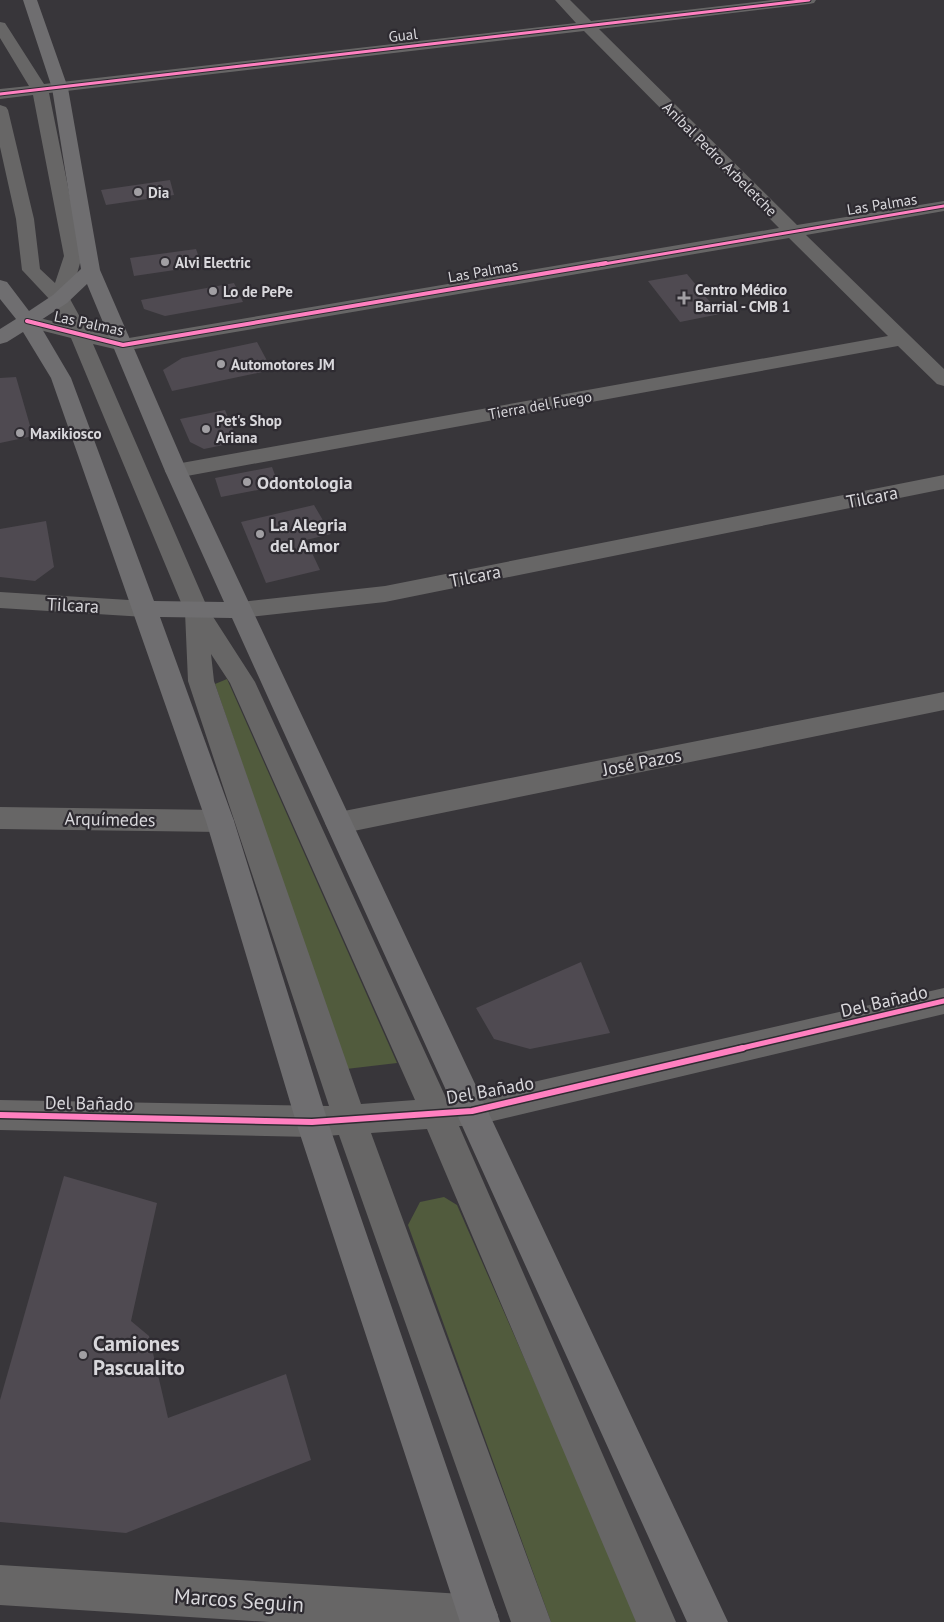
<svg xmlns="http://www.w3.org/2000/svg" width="944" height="1622" viewBox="0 0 944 1622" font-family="'PT Sans',sans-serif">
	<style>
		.green { fill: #515b3d }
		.building { fill: #4f4a51 }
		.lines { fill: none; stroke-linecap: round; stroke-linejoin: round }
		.minor { fill: #676666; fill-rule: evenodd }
		.major { fill: #6f6e70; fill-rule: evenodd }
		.cycleway-far3-casing { stroke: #2e2b31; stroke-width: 5 }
		.cycleway-far2-casing { stroke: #2e2b31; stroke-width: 6 }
		.cycleway-far1-casing { stroke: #2e2b31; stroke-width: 8 }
		.cycleway-casing { stroke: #2e2b31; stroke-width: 9 }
		.cycleway-far3 { stroke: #ff80c0; stroke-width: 3 }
		.cycleway-far2 { stroke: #ff80c0; stroke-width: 4 }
		.cycleway-far1 { stroke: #ff80c0; stroke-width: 5 }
		.cycleway { stroke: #ff80c0; stroke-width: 6 }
		.poi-dot { fill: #a19fa3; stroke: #2e2b31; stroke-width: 2 }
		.labels { text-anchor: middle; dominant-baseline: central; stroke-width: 4.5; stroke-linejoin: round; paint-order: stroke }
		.far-street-label { font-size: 15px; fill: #d9d8dc; stroke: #2e2b31 }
		.far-poi-label { font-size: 15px; font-weight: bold; fill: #d9d8dc; stroke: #2e2b31; text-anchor: start }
		.poi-label { font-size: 18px; font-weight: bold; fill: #d9d8dc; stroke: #2e2b31; text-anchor: start }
		.street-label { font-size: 18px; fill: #d9d8dc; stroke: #2e2b31 }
		.near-poi-label { font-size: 21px; font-weight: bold; fill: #d9d8dc; stroke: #2e2b31; text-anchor: start }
		.near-street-label { font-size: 21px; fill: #d9d8dc; stroke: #2e2b31 }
	</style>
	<rect width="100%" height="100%" fill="#38363a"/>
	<path class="green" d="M227 679 397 1063 346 1069 215 684Z
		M444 1197 457 1205 640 1622H551L408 1225 420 1202Z"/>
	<path class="building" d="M170 180 174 195 106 205 101 190Z
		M196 249 202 266 134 276 130 258Z
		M687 274 720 314 680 322 648 281Z
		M234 283 243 302 165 316 144 309 141 300Z
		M257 342 272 370 172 391 163 370 182 358Z
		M16 377 33 436 0 443V378Z
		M225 410 238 442 204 449 190 442 180 419Z
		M272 467 279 486 221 497 215 478Z
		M314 505 331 534 306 540 320 570 266 583 241 522Z
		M46 521 54 567 35 581 0 577V529Z
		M581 962 610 1033 530 1049 494 1039 476 1008Z
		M64 1176 157 1203 131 1321 149 1336 168 1418 286 1374 311 1460 126 1533 0 1522V1400Z"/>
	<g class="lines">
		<path class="minor" d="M555 0H570L591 21 772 0H816L814 3 809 4 599 29 797 225 944 201V211L806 235 944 369V386L937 384 898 346 176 478 168 476 165 471 168 466 176 464 888 336 789 238 123 351 93 344 208 609 255 682 446 1098 472 1096 944 988V1014L472 1126H459L676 1622H636L427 1129 371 1133 551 1622H511L339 1135 312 1137 0 1130V1100L329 1106 188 681 185 612 71 338 20 325 17 321 20 317 27 315 64 324 52 302 22 270 16 219 0 147V105L6 107 8 110 34 219 40 269 55 283 64 256 33 95 0 99V89L29 86 0 38V22L5 23 44 84 576 23ZM584 31 779 228 123 339 87 330 70 299 82 256 49 93ZM211 654 230 683 415 1100 361 1104 214 681Z
			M944 475V489L385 602 241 618 232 616 229 610 232 604 241 602 385 586Z
			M0 592 145 601 154 603 157 609 154 615 145 617 0 608Z
			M944 692V710L339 834 329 831 325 823 329 815 339 812Z
			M0 807 220 810 230 813 234 821 230 829 220 832 0 829Z
			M0 1565 478 1595 492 1601 498 1615 495 1622H269L0 1605Z"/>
		<path class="major" d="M23 0H37L68 88 100 270 187 471 728 1622H687L232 618 160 617 234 821 328 1122 500 1622H460L296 1122 206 821 51 378 23 332 7 342 0 344V329L16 319 0 299V280L7 282 29 311 53 295 81 269 52 88ZM87 284 165 471 224 602 154 601 71 378 38 322 67 303Z"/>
		<defs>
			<path id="cycleway-far3" d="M0 94 809 0
				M598 265 944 206"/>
			<path id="cycleway-far2" d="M27 321 123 345 606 263"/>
			<path id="cycleway-far1" d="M738 1049 944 1001"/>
			<path id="cycleway" d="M0 1115 312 1122 472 1111 743 1048"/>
		</defs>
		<use href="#cycleway-far3" class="cycleway-far3-casing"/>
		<use href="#cycleway-far2" class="cycleway-far2-casing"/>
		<use href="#cycleway-far1" class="cycleway-far1-casing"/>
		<use href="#cycleway" class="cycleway-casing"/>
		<use href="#cycleway-far3" class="cycleway-far3"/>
		<use href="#cycleway-far2" class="cycleway-far2"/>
		<use href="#cycleway-far1" class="cycleway-far1"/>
		<use href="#cycleway" class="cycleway"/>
	</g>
	<g class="poi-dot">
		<circle cx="138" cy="192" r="5"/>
		<circle cx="165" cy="262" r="5"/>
		<circle cx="213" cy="291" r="5"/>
		<path d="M681.5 290.5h5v5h5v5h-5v5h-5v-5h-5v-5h5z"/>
		<circle cx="221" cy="364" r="5"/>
		<circle cx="206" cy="429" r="5"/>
		<circle cx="20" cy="433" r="5"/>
		<circle cx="247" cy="482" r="5"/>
		<circle cx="260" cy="534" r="5"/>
		<circle cx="83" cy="1355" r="5"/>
	</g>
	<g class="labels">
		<g class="far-street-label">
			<text transform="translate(403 35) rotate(-7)">Gual</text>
			<text transform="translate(720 159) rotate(45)">Aníbal Pedro Arbeletche</text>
			<text transform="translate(882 204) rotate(-9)">Las Palmas</text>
			<text transform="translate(483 271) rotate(-10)">Las Palmas</text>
			<text transform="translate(89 323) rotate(12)">Las Palmas</text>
			<text transform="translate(540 405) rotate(-10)">Tierra del Fuego</text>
		</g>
		<g class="far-poi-label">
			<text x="148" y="192">Dia</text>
			<text x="175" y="262">Alvi Electric</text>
			<text x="695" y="289">Centro Médico<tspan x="695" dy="17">Barrial - CMB 1</tspan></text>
			<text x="223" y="291">Lo de PePe</text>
			<text x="231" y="364">Automotores JM</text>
			<text x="216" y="420">Pet's Shop<tspan x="216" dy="17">Ariana</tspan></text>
			<text x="30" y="433">Maxikiosco</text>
		</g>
		<g class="poi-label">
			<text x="257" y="482">Odontologia</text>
			<text x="270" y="524">La Alegria<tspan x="270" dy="21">del Amor</tspan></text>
		</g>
		<g class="street-label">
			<text transform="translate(872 497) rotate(-11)">Tilcara</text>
			<text transform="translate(475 576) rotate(-11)">Tilcara</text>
			<text transform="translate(73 605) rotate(3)">Tilcara</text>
			<text transform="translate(642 762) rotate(-11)">José Pazos</text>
			<text transform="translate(110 819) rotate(1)">Arquímedes</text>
			<text transform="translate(884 1001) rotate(-13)">Del Bañado</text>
			<text transform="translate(490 1090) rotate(-10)">Del Bañado</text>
			<text transform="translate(89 1103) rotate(1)">Del Bañado</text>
		</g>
		<g class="near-poi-label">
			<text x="93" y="1343">Camiones<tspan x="93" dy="24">Pascualito</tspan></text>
		</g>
		<g class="near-street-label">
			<text transform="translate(239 1600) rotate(4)">Marcos Seguin</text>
		</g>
	</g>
</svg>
